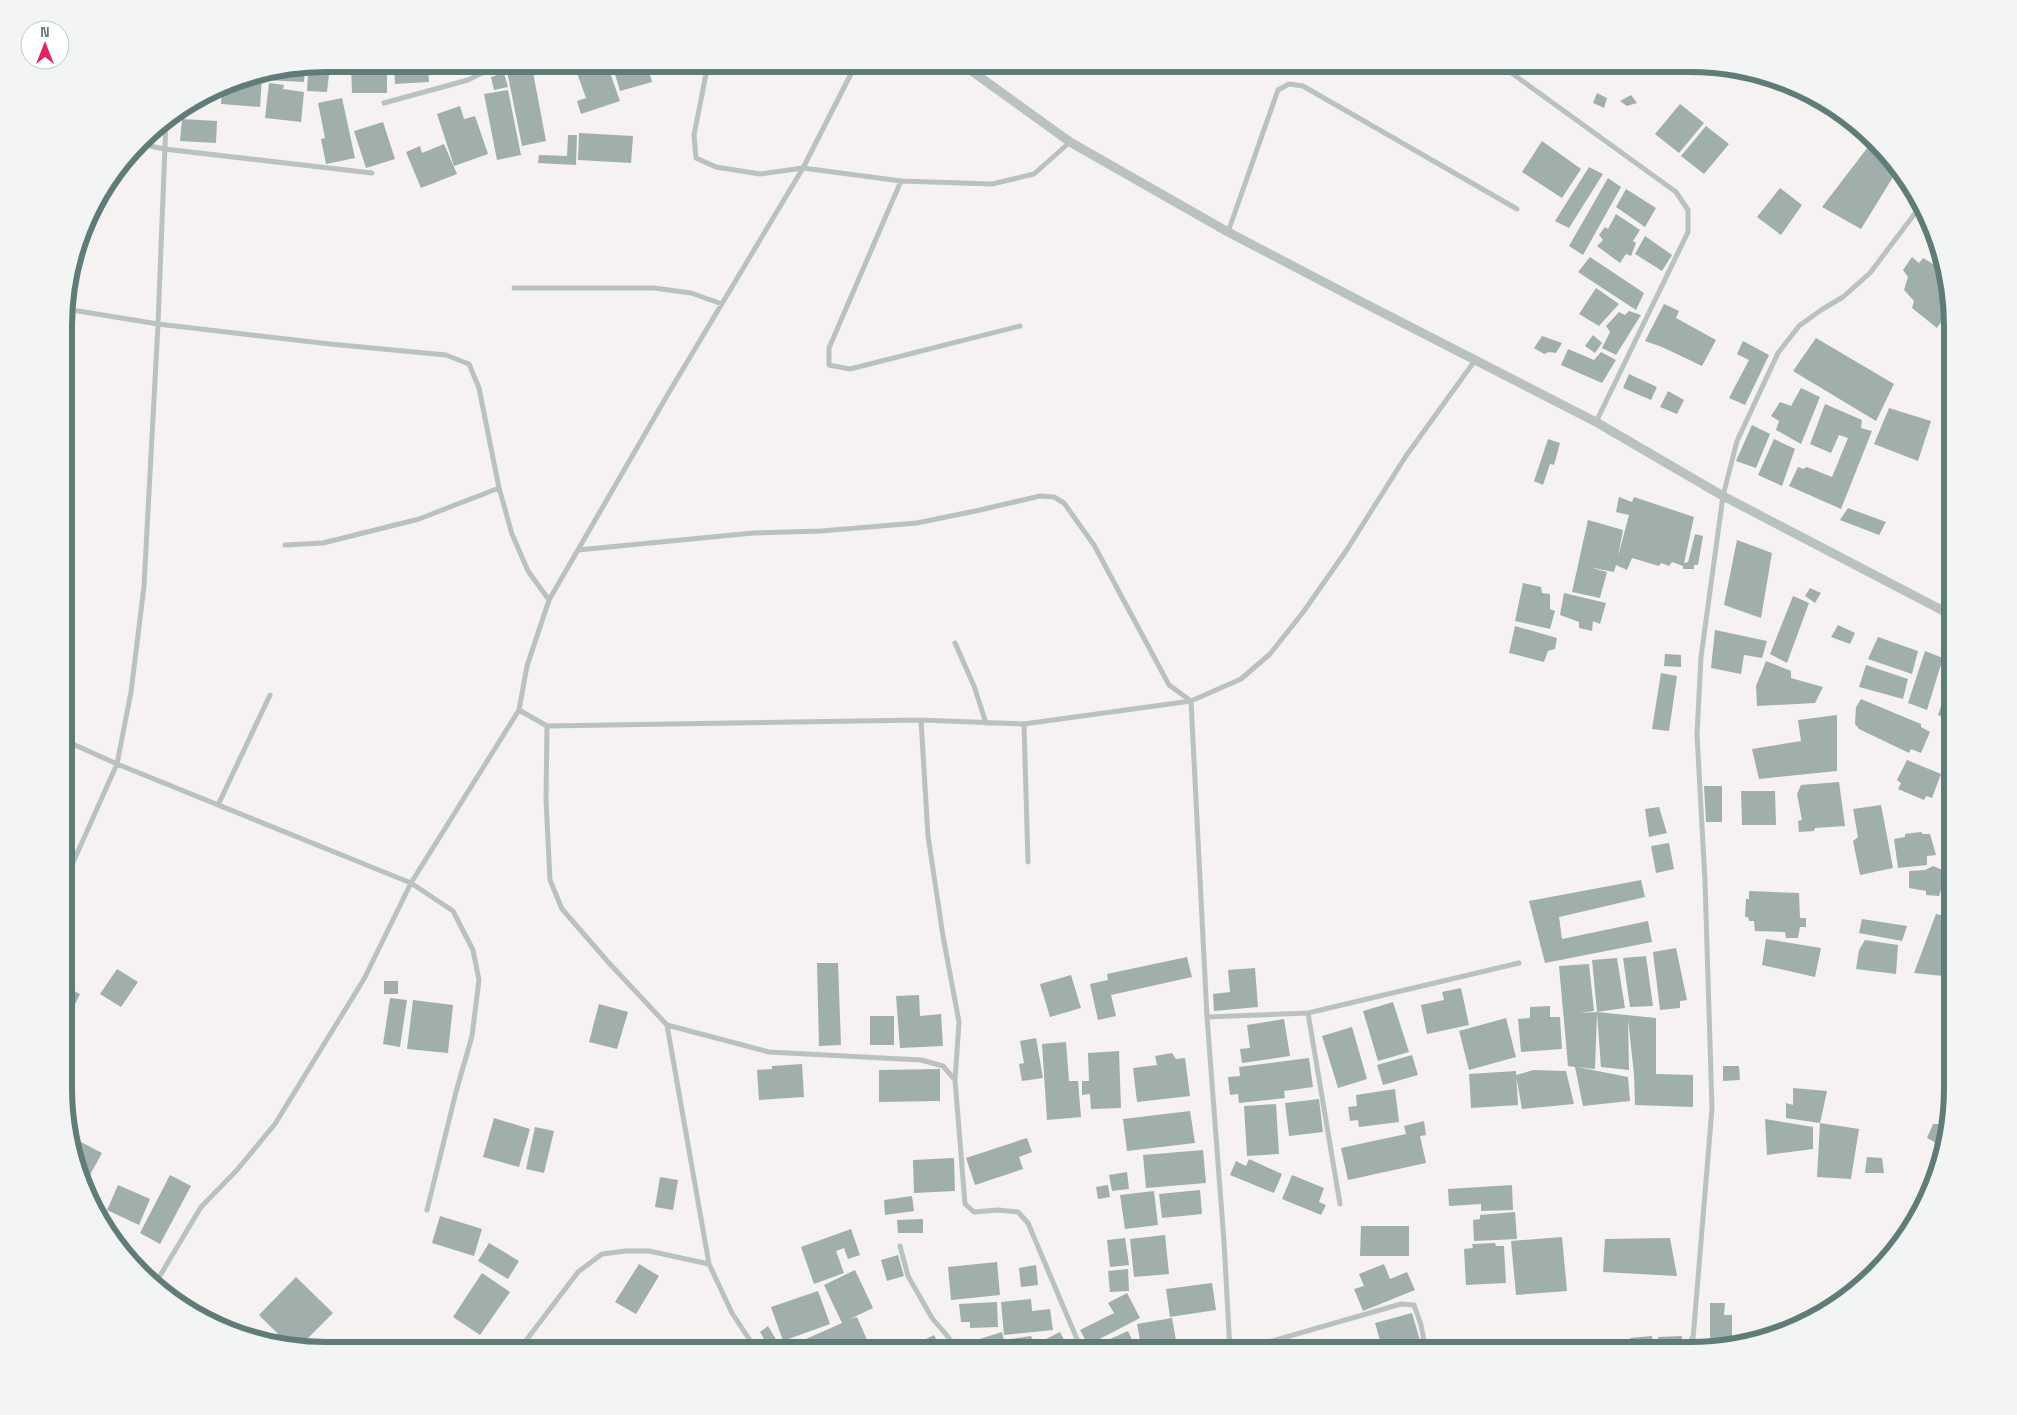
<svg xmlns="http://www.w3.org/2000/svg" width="2017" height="1415" viewBox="0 0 2017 1415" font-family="'Space Grotesk',sans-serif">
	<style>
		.building { fill: #a0afac }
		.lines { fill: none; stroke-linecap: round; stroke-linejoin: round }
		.minor { stroke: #b9c2c0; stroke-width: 5 }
		.tertiary { stroke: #b9c2c0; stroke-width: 9 }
		.rim { fill: none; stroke: #607c78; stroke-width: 6 }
	</style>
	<rect width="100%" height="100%" fill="#f5f2f1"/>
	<path class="building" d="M351 64H387V93H352Z
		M394 64H428L429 82 395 84Z
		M575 64H597L576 70Z
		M604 64H607L620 101 581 114 577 101 586 98 577 73Z
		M612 64H647L652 82 620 91Z
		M1715 66 1723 67 1729 69 1722 76Z
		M532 67 546 141 522 146 507 71Z
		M305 68 304 82 266 80V76Z
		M308 73 329 74 327 92 307 91Z
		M504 73 508 87 494 90 491 77Z
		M257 77 262 78 260 107 221 104 222 86 226 84Z
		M269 83 284 85 283 89 304 92 301 122 265 118Z
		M508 90 521 155 497 160 484 94Z
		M1597 93 1607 98 1604 108 1593 103Z
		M1631 95 1637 103 1627 106 1620 101Z
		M342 98 355 158 326 164 321 139 325 138 318 103Z
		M1680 104 1704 123 1679 153 1655 134Z
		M460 106 464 119 475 116 488 154 454 166 437 114Z
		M182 119 217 121 216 143 180 141Z
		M383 122 395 159 366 168 354 131Z
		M1706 126 1729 144 1704 174 1681 156Z
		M579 133 633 136 631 163 578 160Z
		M568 135H577L576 165 538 163 539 155 567 156Z
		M1542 141 1581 169 1562 198 1522 172Z
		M444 144 457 174 421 188 406 152 420 146 422 153Z
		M1868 147 1896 165 1898 169 1861 229 1822 207Z
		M1589 167 1603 174 1569 228 1555 221Z
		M1608 178 1621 187 1583 255 1569 246Z
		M1780 188 1802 205 1781 235 1757 217Z
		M1626 189 1656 208 1645 227 1616 207Z
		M1616 214 1640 230 1633 241 1636 243 1631 256 1626 254 1620 263 1597 246 1603 240 1599 235 1605 227 1608 229Z
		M1645 236 1672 255 1662 271 1635 254Z
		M1590 257 1644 293 1636 310 1578 272Z
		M1912 257 1919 263 1923 258 1933 264 1937 260 1940 263 1952 306 1937 328 1912 308 1914 301 1904 290 1908 277 1903 270Z
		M1596 288 1619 304 1599 326 1579 314Z
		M1664 304 1679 311 1676 318 1716 340 1702 366 1662 347 1645 341Z
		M1629 311 1641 315 1616 355 1602 348 1610 332 1606 326 1619 312 1625 315Z
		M1593 335 1602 343 1595 353 1585 346Z
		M1542 336 1562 343 1556 353 1549 352 1544 354 1534 348Z
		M1816 338 1894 384 1876 421 1793 371Z
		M1743 341 1769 355 1745 405 1729 398 1749 360 1737 354Z
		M1568 349 1594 360 1601 352 1616 360 1602 383 1561 365Z
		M1629 374 1657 387 1651 400 1623 388Z
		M1801 388 1820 397 1801 444 1776 430 1779 421 1771 416 1780 402 1791 406Z
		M1668 391 1684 400 1677 414 1660 407Z
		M1825 404 1862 420 1861 428 1872 431 1841 509 1789 486 1798 467 1803 469 1807 467 1832 477 1848 438 1839 435 1831 453 1810 444Z
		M1889 408 1931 421 1918 461 1874 444Z
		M1752 425 1770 434 1756 468 1736 461Z
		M1548 439 1560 443 1554 465 1550 464 1543 485 1534 481Z
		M1774 439 1795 449 1782 486 1758 475Z
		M1619 497 1632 502 1634 497 1694 517 1684 563 1688 562 1695 534 1703 536 1698 565H1694V569H1683V566L1672 562 1669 566 1661 563 1659 566 1632 558 1627 570 1616 565 1614 572 1589 567 1607 572 1600 598 1572 592 1588 520 1623 530 1618 556 1629 515 1616 512Z
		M1848 508 1886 522 1879 535 1840 520Z
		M1737 540 1772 553 1761 618 1724 605Z
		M1523 583 1541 587 1542 593 1550 594V609L1555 611 1550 629 1515 621Z
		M1810 588 1821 593 1815 603 1805 596Z
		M1564 593 1606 603 1600 624 1593 621 1592 631 1579 628V622L1560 615Z
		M1793 596 1809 603 1787 663 1770 654Z
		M1838 625 1855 633 1850 644 1831 637Z
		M1515 626 1557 638 1555 649 1548 651 1544 662 1509 653Z
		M1715 630 1767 641 1762 658 1744 655 1741 674 1711 668Z
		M1878 637 1918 651 1912 674 1868 659Z
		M1925 651 1943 658 1927 710 1908 703Z
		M1665 654 1681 655V667L1664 666Z
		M1766 661 1791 671V678L1823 687 1815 703 1757 706 1756 686Z
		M1866 665 1908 679 1903 699 1859 687Z
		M1661 673 1677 676 1669 731 1652 729Z
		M1952 673H1953V722L1938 715Z
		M1861 699 1921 724V727L1930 732 1921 753 1911 749 1909 753 1859 729 1855 724 1856 707Z
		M1837 715V771L1759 779 1752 749 1801 741 1798 720Z
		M1907 760 1941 774 1932 798 1926 796 1924 800 1898 789 1901 783 1897 780Z
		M1839 782 1845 826 1815 828 1814 831 1799 832 1798 821 1802 820 1797 794 1801 785Z
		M1704 786H1722V822H1706Z
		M1741 791H1775L1776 825H1742Z
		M1881 805 1893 868 1860 875 1853 841 1858 837 1853 809Z
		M1659 807 1667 833 1649 837 1645 809Z
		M1921 832 1923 834H1930L1936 855 1927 856V865L1898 868 1894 839 1905 837V834Z
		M1669 843 1674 869 1656 873 1651 846Z
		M1933 866 1947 872 1939 896 1926 895V891L1909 888V871L1925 870Z
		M1641 880 1645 897 1559 917 1562 939 1648 921 1652 942 1545 963 1529 901Z
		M1749 891 1799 893 1800 918H1806V927H1800L1798 938H1786L1785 932 1755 931 1754 921H1749L1748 917H1745L1746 899H1749Z
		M1936 914 1953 918V977L1914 973Z
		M1862 919 1907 926 1902 941 1859 933Z
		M1766 939 1821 948 1815 977 1762 965Z
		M1865 940 1898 945 1896 974 1856 969 1859 950Z
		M1676 948 1687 1000 1680 1001V1008L1660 1010 1653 952Z
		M1646 956 1653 1006 1630 1007 1623 958Z
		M1187 957 1192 977 1111 995 1116 1016 1098 1020 1090 984 1108 980 1107 974Z
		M1617 958 1625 1008 1597 1012 1592 960Z
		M817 963H838L841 1045 819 1046Z
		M1589 964 1594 1011 1580 1013 1597 1012 1656 1018V1074L1693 1075V1107L1635 1105 1634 1074 1628 1019 1629 1070 1601 1067 1597 1014 1595 1069 1577 1067 1628 1077 1630 1101 1583 1106 1575 1067 1568 1066 1559 966Z
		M1255 968 1258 1007 1214 1011 1213 994 1230 992 1228 970Z
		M117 969 138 982 121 1007 100 994Z
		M1071 975 1081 1008 1050 1017 1040 984Z
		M384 981H398V994H384Z
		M66 987 80 994 66 1023Z
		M1461 988 1469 1025 1427 1034 1421 1005 1444 1000 1442 992Z
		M919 995 920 1016 941 1014 943 1046 900 1048 896 996Z
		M390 998 407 1000 400 1047 383 1044Z
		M413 1000 453 1005 448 1053 407 1049Z
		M1393 1002 1409 1052 1378 1061 1363 1011Z
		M599 1004 628 1012 617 1049 589 1042Z
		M1550 1006V1017H1560L1562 1049 1521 1052 1518 1019 1530 1018V1007Z
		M870 1016H894V1045H870Z
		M1506 1018 1516 1057 1469 1070 1459 1031Z
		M1284 1019 1290 1056 1242 1063 1240 1049 1250 1048 1247 1025Z
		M1352 1027 1367 1079 1338 1088 1322 1036Z
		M1036 1038 1043 1078 1022 1081 1019 1064 1024 1063 1020 1041Z
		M1066 1042 1069 1081H1078L1081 1117 1047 1120 1042 1044Z
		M1119 1051 1121 1108 1091 1109 1090 1094 1082 1095V1081H1089L1088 1053Z
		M1172 1053 1176 1059 1185 1058 1190 1096 1137 1102 1133 1068 1157 1065 1155 1056Z
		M1412 1055 1418 1075 1383 1085 1377 1065Z
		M1309 1058 1313 1087 1284 1091 1285 1098 1239 1103 1238 1094 1230 1095 1228 1077 1240 1076 1239 1067Z
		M802 1064 804 1097 759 1100 757 1070 772 1069V1066Z
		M1723 1066H1739L1740 1080 1723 1081Z
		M940 1069V1101L879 1102V1070Z
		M1534 1070 1566 1071 1574 1104 1522 1109 1516 1075Z
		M1516 1071 1518 1105 1471 1108 1469 1074Z
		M1793 1088 1827 1091 1820 1123 1786 1118V1103L1793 1105Z
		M1395 1089 1399 1122 1359 1127 1358 1120 1350 1121 1348 1107 1357 1106 1356 1095Z
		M1319 1099 1323 1132 1289 1136 1285 1103Z
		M1276 1104 1279 1154 1247 1156 1244 1106Z
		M1952 1108 1944 1147 1927 1138 1933 1124H1943Z
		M1190 1111 1195 1143 1127 1151 1123 1119Z
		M66 1117 76 1120 70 1135 66 1123Z
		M494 1118 530 1129 519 1167 483 1157Z
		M1765 1119 1813 1127V1149L1767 1155Z
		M1424 1121 1426 1135 1420 1136 1426 1163 1348 1180 1341 1148 1406 1134 1404 1126Z
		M1820 1123 1859 1129 1851 1179 1817 1177Z
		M535 1127 554 1131 544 1173 526 1169Z
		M1027 1138 1032 1152 1019 1157 1023 1169 975 1185 966 1158Z
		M79 1141 102 1153 86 1182 75 1148Z
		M1203 1150 1206 1183 1146 1188 1143 1155Z
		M1867 1157 1882 1158 1884 1173H1865Z
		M954 1158 955 1191 914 1193 913 1160Z
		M1249 1159 1282 1174 1274 1193 1230 1175 1236 1161 1246 1166Z
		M1127 1172 1129 1189 1112 1191 1109 1175Z
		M170 1175 191 1186 160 1244 140 1233Z
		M1292 1175 1324 1188 1319 1202 1326 1205 1321 1215 1282 1199Z
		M660 1177 678 1180 673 1210 655 1207Z
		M118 1185 150 1199 139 1225 107 1210Z
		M1108 1185 1110 1197 1098 1199 1096 1187Z
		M1512 1185 1513 1210 1481 1211V1204L1449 1206 1448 1189Z
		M1200 1190 1202 1214 1162 1218 1159 1194Z
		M1154 1191 1158 1225 1125 1229 1120 1195Z
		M912 1196 914 1211 885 1215 884 1200Z
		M1515 1212 1517 1239 1474 1241 1473 1220 1480 1219V1215Z
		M440 1216 482 1229 474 1256 432 1243Z
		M923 1219V1233H898L897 1220Z
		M1361 1226H1409V1256H1360Z
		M851 1229 860 1255 848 1259 844 1248 836 1251 844 1273 814 1284 801 1247Z
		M1165 1235 1169 1274 1134 1277 1130 1239Z
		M1562 1237 1567 1291 1516 1295 1511 1241Z
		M1125 1238 1129 1265 1110 1267 1107 1240Z
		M1670 1238 1677 1276 1603 1272 1605 1239Z
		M489 1243 519 1261 508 1279 478 1261Z
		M1495 1243 1496 1246H1504L1506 1283 1466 1285 1464 1249 1473 1248 1472 1244Z
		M898 1255 904 1276 887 1281 881 1260Z
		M997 1262 1000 1295 951 1300 948 1267Z
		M639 1264 659 1276 636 1314 615 1302Z
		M1384 1264 1390 1279 1407 1272 1415 1290 1363 1311 1354 1289 1364 1286 1359 1274Z
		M1036 1265 1038 1285 1021 1287 1019 1268Z
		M1128 1269 1129 1291 1110 1292 1108 1271Z
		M855 1270 873 1308 850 1319 857 1317 872 1351H790L788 1347 842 1323 824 1285Z
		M482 1273 510 1292 480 1335 453 1317Z
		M296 1277 333 1313 298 1348 291 1347 259 1315Z
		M1212 1283 1216 1310 1170 1317 1166 1289Z
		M818 1291 830 1324 783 1341 771 1307Z
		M1127 1293 1140 1318 1088 1345 1080 1330 1114 1313 1108 1303Z
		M1031 1299 1032 1311 1050 1309 1053 1330 1004 1335 1001 1302Z
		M997 1302 998 1327 970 1328V1322H961L959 1304Z
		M1710 1303H1725L1724 1315H1732V1340L1710 1341Z
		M1412 1313 1423 1351H1383L1375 1323Z
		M1172 1318 1178 1351H1142L1137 1324Z
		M768 1326 777 1341 768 1346 760 1332Z
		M1128 1331 1137 1351H1089L1088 1349Z
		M1002 1332 1004 1340 1031 1336 1038 1351H980L976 1340Z
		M1060 1332 1070 1351H1043L1038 1343Z
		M934 1335 942 1351H902Z
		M1652 1336 1653 1351H1631L1630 1338Z
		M1682 1336V1351H1659L1658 1337Z"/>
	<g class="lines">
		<path class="minor" d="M708 64 694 135 696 158 716 167 760 174 803 168 901 181 992 184 1034 174 1070 142
			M1499 64 1676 192 1688 210V232L1596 422
			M384 103 468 80 500 64
			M141 144 164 149 372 173
			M901 181 829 348V365L850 369 1020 326
			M1228 232 1278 90 1289 84 1303 86 1517 209
			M514 288H654L691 293 722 304
			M66 309 158 324 330 344 446 355 469 364 479 388 499 488 512 534 528 571 549 600
			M285 545 323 543 419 519 499 488
			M578 550 753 533 821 531 917 523 980 510 1040 496 1054 497 1064 503 1094 545 1169 685 1191 701 1207 1017 1224 1242 1230 1351
			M955 643 974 686 986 723
			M519 710 547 726 921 720 1024 724 1191 701 1241 679 1270 654 1304 611 1346 551 1406 456 1476 359
			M921 720 928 836 943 936 959 1022 955 1080
			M1024 724 1028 862
			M547 726 546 800 550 880 562 909 609 963 667 1025 709 1264 732 1313 757 1351
			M66 741 117 764 411 883 453 911 473 950 479 980 472 1036 456 1092 427 1210
			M218 805 270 695
			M66 878 117 764 131 692 144 586 158 324 166 121
			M1952 904H1953
			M1308 1013 1340 1204
			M1207 1017 1308 1013 1519 963
			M667 1025 769 1052 921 1060 943 1066 955 1080 965 1204 974 1212 998 1210 1018 1212 1028 1223 1082 1351
			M900 1246 908 1276 932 1318 960 1351
			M155 1284 201 1207 237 1170 275 1124 364 979 411 883 519 710 527 666 549 600 668 394 803 168 856 64
			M1692 1338 1702 1350
			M518 1351 578 1272 602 1254 626 1251H649L709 1264
			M1237 1351 1401 1304 1414 1305 1421 1325 1426 1351
			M1692 1351 1712 1108 1705 881 1697 735 1701 657 1723 496 1737 441 1778 353 1799 326 1821 310 1843 297 1870 273 1922 204"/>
		<path class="tertiary" d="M962 64 1070 142 1228 232 1360 301 1596 422 1723 496 1953 616"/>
	</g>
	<path d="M0 0H2017V1415H0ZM326 72H1690A254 254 0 0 1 1944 326V1088A254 254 0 0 1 1690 1342H326A254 254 0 0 1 72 1088V326A254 254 0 0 1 326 72Z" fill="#f2f5f4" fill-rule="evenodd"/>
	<path class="rim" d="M326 72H1690A254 254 0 0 1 1944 326V1088A254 254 0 0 1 1690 1342H326A254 254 0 0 1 72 1088V326A254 254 0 0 1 326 72Z"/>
	<g transform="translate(45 45)"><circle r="24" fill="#ffffff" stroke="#bfcbc9"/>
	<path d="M0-4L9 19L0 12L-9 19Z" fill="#e12469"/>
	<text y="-8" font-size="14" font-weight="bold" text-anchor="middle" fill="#607c78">N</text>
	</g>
</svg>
